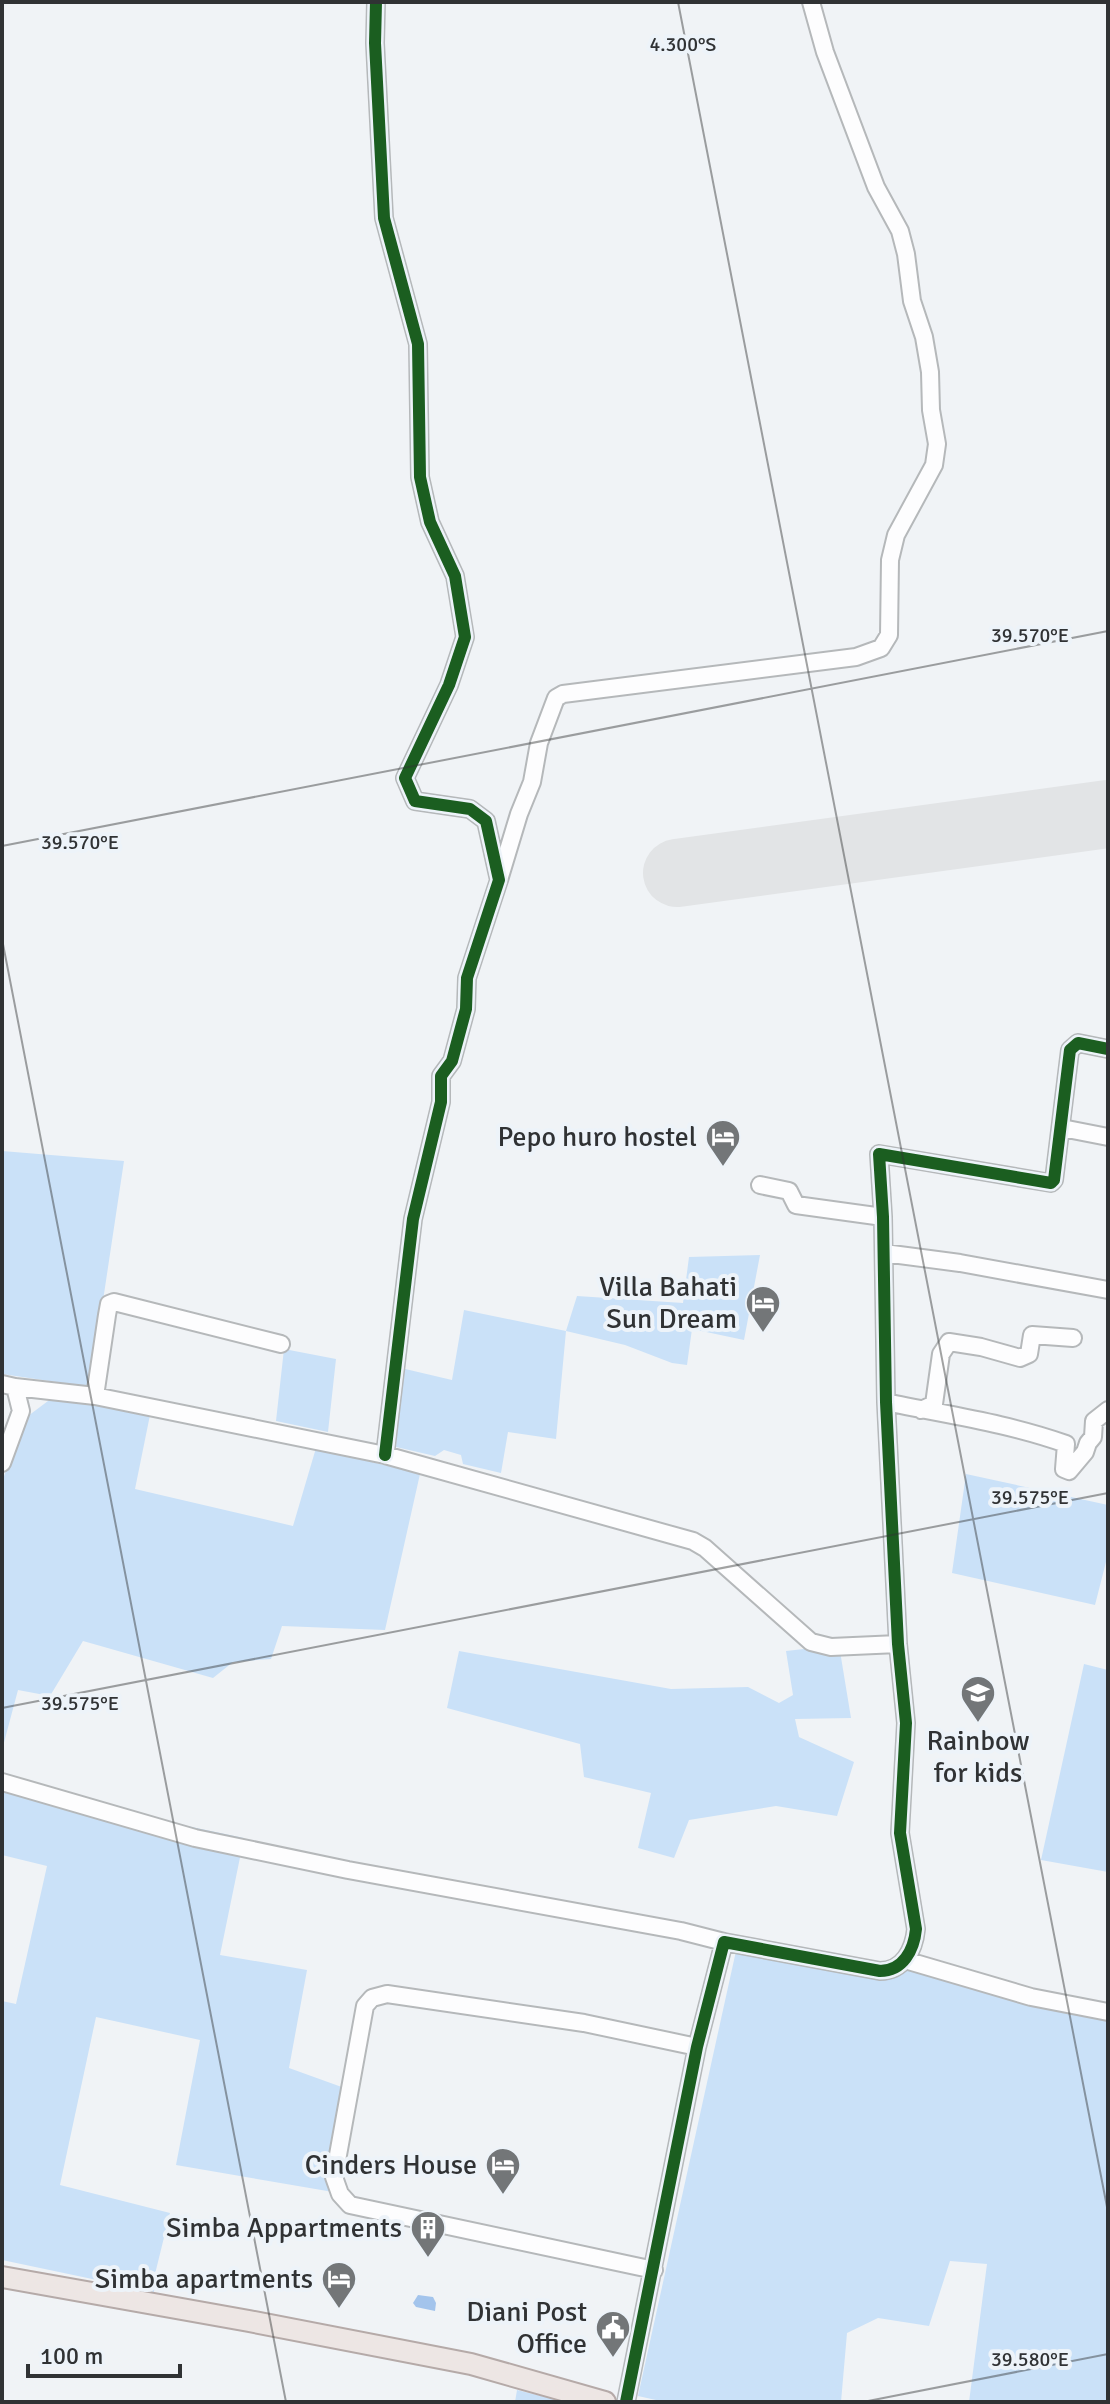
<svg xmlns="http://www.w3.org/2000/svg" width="1110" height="2404" viewBox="0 0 1110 2404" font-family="Signika,sans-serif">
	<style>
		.green { fill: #cae1f8 }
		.water { fill: #a3c4ec }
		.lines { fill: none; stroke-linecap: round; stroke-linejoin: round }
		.runway { stroke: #e2e4e6; stroke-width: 68 }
		.minor-casing { stroke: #b5b8ba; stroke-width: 20 }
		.major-casing { stroke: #b5aaa8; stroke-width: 24 }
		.minor { stroke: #fdfdfe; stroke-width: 16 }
		.major { stroke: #ede6e4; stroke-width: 20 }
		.cycleway-casing { stroke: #edf3f9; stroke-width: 17 }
		.cycleway { stroke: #1b5e20; stroke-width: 12 }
		.ticks { fill: none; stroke: #303234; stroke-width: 2; stroke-opacity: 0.45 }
		.labels { text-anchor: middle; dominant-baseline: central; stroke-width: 8; stroke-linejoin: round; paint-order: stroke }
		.poi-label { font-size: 28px; fill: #303234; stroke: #edf3f9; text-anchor: end }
		.ticks-label { font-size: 20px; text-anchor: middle; fill: #303234; stroke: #edf3f9; stroke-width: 8; stroke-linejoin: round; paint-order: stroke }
	</style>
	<rect width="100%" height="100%" fill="#f0f3f6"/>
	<path class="green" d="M2 1151 124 1161 90 1387 2 1374Z
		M760 1255 744 1340 692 1329 687 1365 672 1363 625 1345 566 1331 556 1439 508 1432 501 1473 463 1464 461 1455 444 1450 435 1456 396 1447 401 1368 452 1380 464 1310 566 1331 577 1296 683 1303 689 1257Z
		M284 1349 336 1359 328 1432 276 1421Z
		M52 1398 150 1415 135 1489 293 1526 316 1448 420 1474 385 1630 282 1626 271 1659 233 1662 213 1678 83 1641 50 1696 18 1690 2 1750V1482L24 1419Z
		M966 1474 1108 1505V1554L1095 1605 952 1573Z
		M839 1645 851 1718 795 1719 799 1737 854 1762 837 1816 776 1806 689 1820 674 1858 638 1848 651 1793 584 1777 580 1744 447 1708 459 1651 671 1689 748 1687 779 1703 793 1695 786 1651Z
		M1084 1664 1108 1670V1872L1041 1860Z
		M2 1787 244 1838 220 1955 307 1970 289 2068 350 2090 333 2192 176 2165 200 2040 96 2017 60 2185 170 2213 156 2270 154 2292 2 2260V2001L16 2004 47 1866 2 1855Z
		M736 1951 882 1979 909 1970 991 1995 1108 2016V2402H969L987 2264 950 2261 929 2326 878 2318 847 2333 841 2402H665L638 2396Z
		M517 2390 565 2402H515Z"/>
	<path class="water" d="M418 2295 433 2297 436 2303 435 2311 416 2307 413 2303Z"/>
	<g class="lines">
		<path class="runway" d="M677 873 1108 814"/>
		<defs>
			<path id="minor" d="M376 2 375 43 384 218 418 344 420 477 430 522 455 576 465 637 449 685 405 778 415 801 470 809 486 821 499 880 467 978 466 1009 452 1061 441 1076V1102L413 1219 385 1455
				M499 880 519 814 532 782 539 743 556 698 563 694 856 657 881 648 889 635 890 560 896 535 934 465 937 444 931 410 930 372 924 337 912 301 906 254 900 231 876 187 825 52 811 2
				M1062 1128 1108 1137
				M760 1185 789 1191 796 1205 883 1217
				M884 1253 960 1263 1108 1290
				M2 1384 15 1387 21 1411 2 1463
				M15 1387 95 1396 385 1455 693 1541 705 1548 811 1642 831 1647 898 1644
				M95 1396 107 1315 109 1304 114 1302 281 1344
				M886 1402C947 1415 1007 1423 1066 1444L1064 1469 1069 1471 1085 1452 1088 1443 1093 1437 1094 1421 1108 1410
				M921 1410 934 1404 941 1354 949 1342 981 1347 1020 1358 1029 1354 1032 1335 1073 1338
				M2 1782 195 1838 348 1870 681 1931 724 1942
				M905 1960 1031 1997 1108 2012
				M654 2270 350 2205 340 2194 334 2177 365 2006 372 1998 387 1994 584 2023 697 2047
				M626 2402 697 2047 724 1942 880 1971C903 1971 914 1950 916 1929L900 1833 906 1723 898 1644 886 1402 883 1217 879 1154 1051 1183 1054 1180 1070 1050 1078 1043 1108 1049"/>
			<path id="major" d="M2 2277 249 2321 471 2364 605 2402"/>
		</defs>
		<use href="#minor" class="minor-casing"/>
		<use href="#major" class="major-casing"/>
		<use href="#minor" class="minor"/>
		<use href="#major" class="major"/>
		<defs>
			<path id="cycleway" d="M376 2 375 43 384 218 418 344 420 477 430 522 455 576 465 637 449 685 405 778 415 801 470 809 486 821 499 880 467 978 466 1009 452 1061 441 1076V1102L413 1219 385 1455
				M626 2402 697 2047 724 1942 880 1971C903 1971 914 1950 916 1929L900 1833 906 1723 898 1644 886 1402 883 1217 879 1154 1051 1183 1054 1180 1070 1050 1078 1043 1108 1049"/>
		</defs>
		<use href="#cycleway" class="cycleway-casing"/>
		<use href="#cycleway" class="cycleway"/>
	</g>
	<path class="ticks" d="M678 2 1108 2212M2 846 1108 631M2 939 286 2402M2 1708 1108 1493M863 2402 1108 2354"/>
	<defs>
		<symbol id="hotel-pin" viewBox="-11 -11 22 30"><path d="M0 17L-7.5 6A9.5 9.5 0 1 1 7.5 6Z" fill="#737678" stroke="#edf3f9"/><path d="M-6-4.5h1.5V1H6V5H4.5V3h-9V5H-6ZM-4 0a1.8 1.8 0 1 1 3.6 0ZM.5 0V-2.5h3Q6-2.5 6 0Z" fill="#fff"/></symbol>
		<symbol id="school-pin" viewBox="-11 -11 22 30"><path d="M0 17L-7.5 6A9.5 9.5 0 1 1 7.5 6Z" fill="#737678" stroke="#edf3f9"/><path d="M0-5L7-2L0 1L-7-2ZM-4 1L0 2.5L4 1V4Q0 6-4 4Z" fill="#fff"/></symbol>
		<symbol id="building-pin" viewBox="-11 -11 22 30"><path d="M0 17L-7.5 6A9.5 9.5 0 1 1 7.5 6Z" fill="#737678" stroke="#edf3f9"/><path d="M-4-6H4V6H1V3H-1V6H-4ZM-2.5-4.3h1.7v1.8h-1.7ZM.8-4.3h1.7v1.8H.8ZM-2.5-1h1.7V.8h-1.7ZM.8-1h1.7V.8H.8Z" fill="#fff"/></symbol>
		<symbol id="civic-pin" viewBox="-11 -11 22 30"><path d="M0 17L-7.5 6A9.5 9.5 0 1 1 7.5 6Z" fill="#737678" stroke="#edf3f9"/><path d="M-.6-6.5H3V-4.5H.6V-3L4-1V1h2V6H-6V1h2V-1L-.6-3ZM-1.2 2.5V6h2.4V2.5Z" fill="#fff"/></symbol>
	</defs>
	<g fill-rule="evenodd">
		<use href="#hotel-pin" x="703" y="1117" width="40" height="54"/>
		<use href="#hotel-pin" x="743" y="1283" width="40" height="54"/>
		<use href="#school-pin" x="958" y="1673" width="40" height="54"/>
		<use href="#hotel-pin" x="483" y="2145" width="40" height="54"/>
		<use href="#building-pin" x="408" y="2208" width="40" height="54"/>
		<use href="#hotel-pin" x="319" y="2259" width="40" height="54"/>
		<use href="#civic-pin" x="593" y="2308" width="40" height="54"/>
	</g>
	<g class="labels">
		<g class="poi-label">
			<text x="697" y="1137">Pepo huro hostel</text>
			<text x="737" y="1287">Villa Bahati<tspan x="737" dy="32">Sun Dream</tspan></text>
			<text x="978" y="1741" text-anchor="middle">Rainbow<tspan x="978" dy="32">for kids</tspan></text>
			<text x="477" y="2165">Cinders House</text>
			<text x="402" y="2228">Simba Appartments</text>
			<text x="313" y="2279">Simba apartments</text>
			<text x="587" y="2312">Diani Post<tspan x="587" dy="32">Office</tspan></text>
		</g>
	</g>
	<g class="ticks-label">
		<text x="683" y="51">4.300°S</text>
		<text x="1030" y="642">39.570°E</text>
		<text x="80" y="849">39.570°E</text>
		<text x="1030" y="1504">39.575°E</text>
		<text x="80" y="1710">39.575°E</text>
		<text x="1030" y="2366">39.580°E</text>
	</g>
	<rect width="1110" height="2404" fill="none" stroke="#303234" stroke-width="8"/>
	<path d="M28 2364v12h152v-12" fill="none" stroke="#303234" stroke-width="4"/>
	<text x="40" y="2364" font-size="24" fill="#303234" stroke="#edf3f9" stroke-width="6" paint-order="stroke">100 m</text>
</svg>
